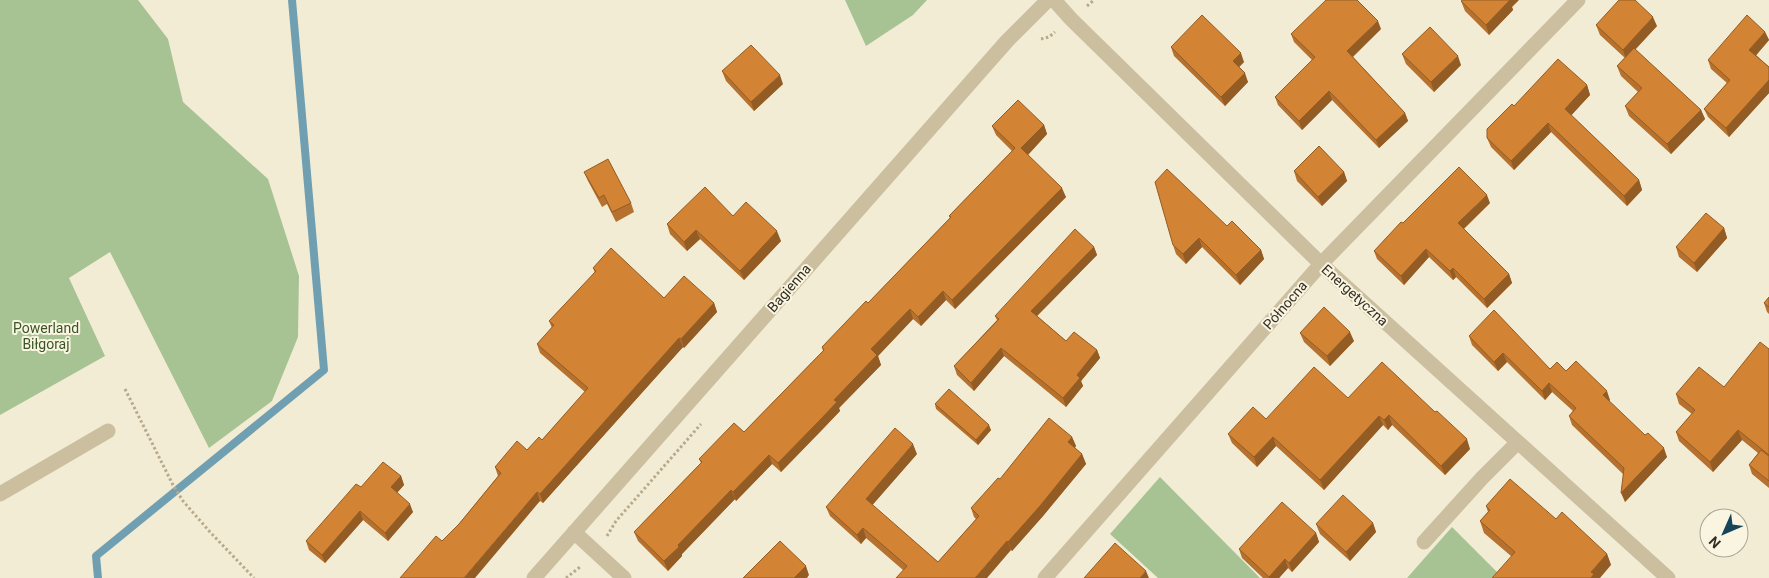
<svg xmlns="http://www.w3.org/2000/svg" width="1769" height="578" viewBox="0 0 1769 578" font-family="Roboto,sans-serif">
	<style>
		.green { fill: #a7c394 }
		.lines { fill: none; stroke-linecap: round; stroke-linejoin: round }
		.stream { stroke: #719fb2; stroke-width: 8 }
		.path { stroke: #b7a98a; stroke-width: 3; stroke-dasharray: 2.5 2.5; stroke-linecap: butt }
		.minor { stroke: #cbbfa0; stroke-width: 15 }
		.wall { fill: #b5712d }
		.shaded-wall { fill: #935c24 }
		.building { fill: #d28334; stroke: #935c24 }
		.labels { text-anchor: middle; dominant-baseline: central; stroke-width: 4; stroke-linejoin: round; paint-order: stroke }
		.street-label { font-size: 14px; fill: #342d24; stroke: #faf5e1 }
		.park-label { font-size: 14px; fill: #375526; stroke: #faf5e1 }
	</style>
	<rect width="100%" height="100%" fill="#f3ecd5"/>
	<path class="green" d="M0 0H138L168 39 183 102 268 179 299 276 298 337 272 401 209 448 110 252 69 278 105 356 0 415Z
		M845 0H927L913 15 866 46Z
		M1160 477 1260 578H1158L1110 534Z
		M1452 527 1503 578H1407Z"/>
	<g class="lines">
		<path class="stream" d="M98 578 96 556 324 370 292 0"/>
		<path class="path" d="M1087 6 1094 0
			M1041 39 1049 37 1055 32
			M125 389 173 485 183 501 210 532 254 578
			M607 536 616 521 701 424
			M566 578 580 567"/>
		<path class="minor" d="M1054 0 1071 19 1321 264 1668 578
			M0 494 108 431
			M574 532 624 578
			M1424 542 1482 478 1518 442
			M534 578 1007 41 1048 0
			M1045 578 1321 264 1578 0"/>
	</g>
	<path class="wall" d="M1461 1 1512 7 1513 10 1489 35 1465 11Z
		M1596 25 1657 26 1635 50 1701 110 1705 119 1671 154 1629 116 1625 106 1638 92 1621 76 1617 66 1625 58 1600 35Z
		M1381 29 1353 57 1405 113 1408 121 1379 148 1332 100 1302 130 1278 105 1275 97 1312 60 1294 42 1291 34Z
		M1765 32 1769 40 1756 55 1769 67V93L1729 137 1708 117 1704 109 1727 83 1711 69 1708 60Z
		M1171 47 1244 62 1239 67 1248 82 1225 106 1174 56Z
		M1402 54 1461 65 1434 92 1406 64Z
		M722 71 783 84 754 111 726 81Z
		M1587 85 1590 95 1571 115 1639 180 1642 190 1627 206 1551 132 1514 170 1491 147 1487 138 1514 106Z
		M1044 125 1047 134 1028 155 1066 197 955 309 946 300 921 326 913 319 878 356 881 365 839 408 840 411 823 429 781 472 772 464 736 501 735 499 682 554V556L668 571 638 541 634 532 701 463 699 459 744 432 823 351 822 347 868 303 950 218 949 216 1012 151 996 135 992 126Z
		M1294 171 1344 172 1347 181 1322 206 1297 181Z
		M584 172 631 203 634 212 616 222 607 204 602 207 588 181Z
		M1490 203 1464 229 1509 274 1512 283 1487 308 1456 277 1453 280 1429 257 1404 285 1377 259 1374 251 1403 223Z
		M733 216 781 241 744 280 700 239 687 251 670 234 667 224Z
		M1227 226 1261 250 1264 259 1240 285 1202 247 1186 264 1176 254 1173 245Z
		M1724 228 1727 238 1697 272 1679 257 1676 247Z
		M1094 247 1097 255 1037 316 1066 341 1097 350 1100 358 1081 381 1083 386 1066 407 1004 356 974 391 957 375 954 366 997 320 995 316Z
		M593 268 664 298 714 303 717 312 684 348 683 347 543 503 540 501 442 541 459 524 498 476 495 467 527 450 542 440 585 392 540 353 537 344 552 328 549 321 595 273Z
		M1769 297V314L1767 312 1764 303Z
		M1300 333 1354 341 1330 366 1304 342Z
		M1469 336 1550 369 1566 371 1610 400 1609 401 1667 457 1625 502 1623 474 1572 425 1569 416 1573 411 1552 392 1545 400 1507 362 1498 371 1472 345Z
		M1769 349V488L1752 474 1749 465 1758 453 1742 440 1713 472 1679 441 1676 432 1692 414 1679 404 1676 394 1724 387Z
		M1348 398 1470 449 1445 475 1392 425 1388 430 1383 425 1324 490 1276 446 1257 467 1232 443 1228 434 1266 419Z
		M935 404 991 430 978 445 936 409Z
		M1072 437 1076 446 1075 448 1082 454 1086 464 1043 516 1012 551 1011 550 903 570 866 538 861 544 830 516 826 507 917 454 872 505 938 562 976 519 974 517 971 508 1000 479Z
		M401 476 404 485 397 493 413 512 388 541 363 520 325 563 309 550 306 541 361 487Z
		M1486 506 1556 519 1607 554 1611 565 1511 556 1484 533 1480 521 1488 512Z
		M1373 523 1376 532 1350 561 1320 534 1316 524Z
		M1316 533 1319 542 1292 572 1288 568 1279 578H1263L1242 558 1239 549Z"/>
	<path class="shaded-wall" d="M1509 0H1519L1512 7 1513 10 1489 35 1486 25Z
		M1653 17 1657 26 1626 59 1623 50Z
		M1378 21 1381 29 1350 59 1347 51Z
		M1765 32 1769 40 1753 59 1749 50Z
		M1241 53 1244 62 1236 70 1233 61Z
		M1458 56 1461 65 1434 92 1431 82Z
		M1245 73 1248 82 1225 106 1221 97Z
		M780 75 783 84 754 111 751 102Z
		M1769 80V93L1729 137 1726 128Z
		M1587 85 1590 95 1568 119 1565 109Z
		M1329 91 1332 100 1302 130 1299 121Z
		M1701 110 1705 119 1671 154 1667 144Z
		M1405 113 1408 121 1379 148 1376 140Z
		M1548 123 1551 132 1514 170 1511 161Z
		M1044 125 1047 134 1025 158 1021 148Z
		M1344 172 1347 181 1322 206 1318 197Z
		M1639 180 1642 190 1627 206 1624 196Z
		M1062 188 1066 197 955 309 952 300Z
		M1487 195 1490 203 1461 231 1458 223Z
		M1724 228 1727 238 1697 272 1694 263Z
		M696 230 700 239 687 251 684 242Z
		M777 231 781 241 744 280 740 271Z
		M1199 238 1202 247 1186 264 1183 254Z
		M1094 247 1097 255 1034 319 1031 311Z
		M1426 249 1429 257 1404 285 1401 276Z
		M1261 250 1264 259 1240 285 1236 275Z
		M1453 268 1456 277 1453 280 1450 271Z
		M1509 274 1512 283 1487 308 1484 299Z
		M943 291 946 300 921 326 918 317Z
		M714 303 717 312 684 348 681 339Z
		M910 309 913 319 878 356 881 365 839 408 840 411 781 472 778 463 871 349Z
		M1350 332 1354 341 1330 366 1327 356Z
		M679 338 683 347 543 503 540 494Z
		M1001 348 1004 356 974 391 971 383Z
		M1097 350 1100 358 1081 381 1083 386 1066 407 1063 398 1077 375Z
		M1503 353 1507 362 1498 371 1494 362Z
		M1549 383 1552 392 1545 400 1542 391Z
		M1607 391 1610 400 1606 405 1603 395Z
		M1389 415 1392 425 1388 430 1384 420Z
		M1379 416 1383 425 1324 490 1320 480Z
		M989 425 991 430 978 445 976 440Z
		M1738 430 1742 440 1713 472 1710 462Z
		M1072 437 1076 446 1071 451 1068 442Z
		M1273 437 1276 446 1257 467 1254 457Z
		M1467 439 1470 449 1445 475 1441 466Z
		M913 444 917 454 869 509 866 499Z
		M1664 448 1667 457 1625 502 1621 493Z
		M1082 454 1086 464 1043 516 1012 551 1008 542Z
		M769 455 772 464 736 501 733 492Z
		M401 476 404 485 394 496 391 487Z
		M731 490 735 499 682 554V556L668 571 664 561 678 545Z
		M537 492 540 501 475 578H464Z
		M410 504 413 512 388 541 385 533Z
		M360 511 363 520 325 563 322 555Z
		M1373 523 1376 532 1350 561 1346 552Z
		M863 528 866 538 861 544 857 535Z
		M1316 533 1319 542 1292 572 1289 563Z
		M1007 541 1011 550 987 578H975Z
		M1607 554 1611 565 1600 578H1591V572Z
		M1285 559 1288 568 1279 578H1269V577Z
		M806 566 809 575 807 578H794Z
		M1146 571 1149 578H1140Z"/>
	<path class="building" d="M1326 0H1357L1378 21 1347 51 1405 113 1376 140 1329 91 1299 121 1275 97 1315 57 1291 34Z
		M1463 0H1510L1486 25 1461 1Z
		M1619 0H1635L1653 17 1623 50 1596 25Z
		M1202 15 1241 53 1233 61 1245 73 1221 97 1171 47Z
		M1747 15 1765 32 1749 50 1769 67V80L1726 128 1704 109 1730 80 1708 60Z
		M1430 27 1458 56 1431 82 1402 54Z
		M751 45 780 75 751 102 722 71Z
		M1634 48 1701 110 1667 144 1625 106 1642 88 1617 66Z
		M1558 59 1587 85 1565 109 1639 180 1624 196 1548 123 1511 161 1487 138V129L1512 104 1514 106Z
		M1018 100 1044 125 1021 148 1062 188 952 300 943 291 918 317 910 309 871 349 877 355 834 400 837 402 820 420 778 463 769 455 733 492 731 490 678 545 679 547 664 561 634 532 702 462 699 459 734 423 744 432 824 350 822 347 866 301 868 303 951 217 949 216 1015 148 992 126Z
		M1319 146 1344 172 1318 197 1294 171Z
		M608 159 631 203 612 212 604 195 599 198 584 172Z
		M1459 167 1487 195 1458 223 1509 274 1484 299 1453 268 1450 271 1426 249 1401 276 1374 251 1401 222 1403 223Z
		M1167 169 1227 226 1232 221 1261 250 1236 275 1199 238 1183 254 1173 245 1155 182Z
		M705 187 733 216 746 202 777 231 740 271 696 230 684 242 667 224Z
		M1706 213 1724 228 1694 263 1676 247Z
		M1075 229 1094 247 1031 311 1066 341 1074 332 1097 350 1077 375 1080 378 1063 398 1001 348 971 383 954 366 999 319 995 316Z
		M611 248 664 298 684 276 714 303 681 339 679 338 540 494 537 492 464 578H400L436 536 442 541 459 524 501 473 495 467 517 441 527 450 539 437 542 440 588 388 537 344 554 325 549 321 596 271 593 268Z
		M1769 297V307L1764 303Z
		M1324 307 1350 332 1327 356 1300 333Z
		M1494 310 1550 369 1557 362 1566 371 1576 361 1607 391 1603 395 1645 435 1648 433 1664 448 1621 493 1624 468 1569 416 1576 408 1549 383 1542 391 1503 353 1494 362 1469 336Z
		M1760 342 1769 349V455L1738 430 1710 462 1676 432 1695 410 1676 394 1699 367 1724 387Z
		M1382 362 1435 412 1437 411 1467 439 1441 466 1389 415 1384 420 1379 416 1320 480 1273 437 1254 457 1228 434 1253 407 1266 419 1314 367 1348 398Z
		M949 389 989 425 976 440 935 404Z
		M1049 418 1072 437 1068 442 1082 454 1040 506 1008 542 1007 541 975 578H896L907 566 863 528 857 535 826 507 895 428 913 444 866 499 938 562 979 516 971 508 998 478 1000 479Z
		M1761 450 1769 456V481L1749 465Z
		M383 462 401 476 391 487 410 504 385 533 360 511 322 555 306 541 356 484 361 487Z
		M1510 479 1556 519 1562 512 1607 554 1591 572 1594 574 1591 578H1492L1515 552 1480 521 1490 510 1486 506Z
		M1343 495 1373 523 1346 552 1316 524Z
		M1282 502 1316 533 1289 563 1285 559 1269 577 1239 549Z
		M780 541 806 566 794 578H743Z
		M1115 543 1146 571 1140 578H1084Z"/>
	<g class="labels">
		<g class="street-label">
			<text transform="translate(789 288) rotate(-49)">Bagienna</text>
			<text transform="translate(1355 295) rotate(42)">Energetyczna</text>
			<text transform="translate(1285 305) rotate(-49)">Północna</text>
		</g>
		<g class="park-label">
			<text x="46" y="328">Powerland<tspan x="46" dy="16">Biłgoraj</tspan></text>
		</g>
	</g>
	<g transform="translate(1724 533) rotate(225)"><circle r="24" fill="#faf5e1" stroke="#aba595"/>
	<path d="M0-4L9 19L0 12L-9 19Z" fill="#164459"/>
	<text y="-8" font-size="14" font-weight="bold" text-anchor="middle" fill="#342d24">N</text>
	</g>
</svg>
